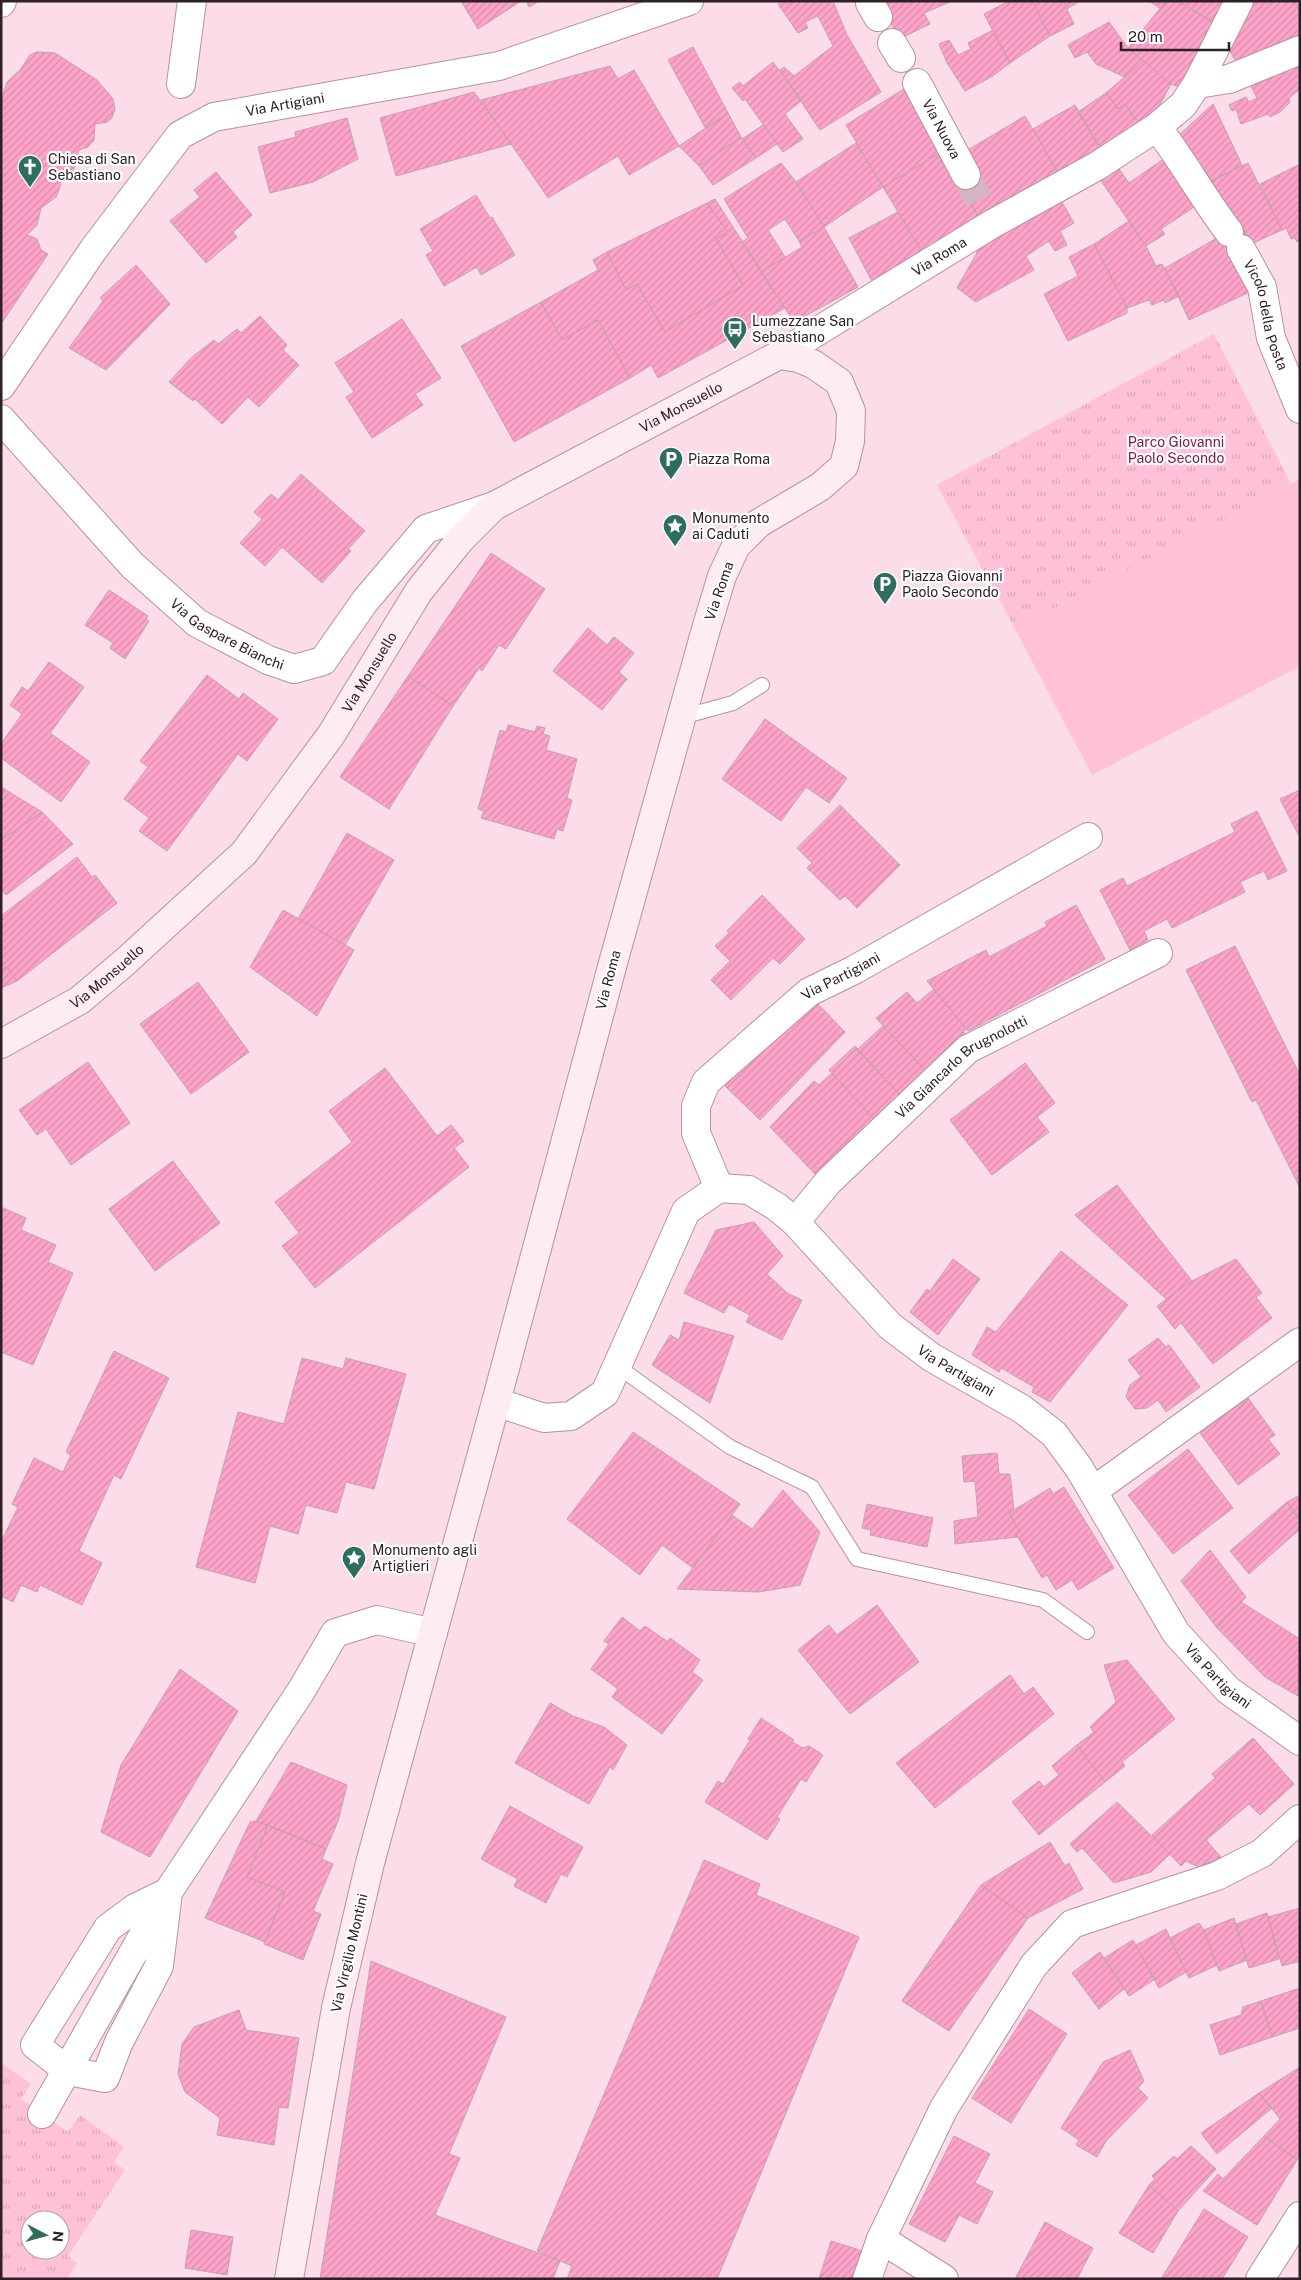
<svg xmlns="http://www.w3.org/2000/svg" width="1301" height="2280" viewBox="0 0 1301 2280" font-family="'Public Sans',sans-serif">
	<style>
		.grass { fill: url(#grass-tufts); fill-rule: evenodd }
		.pitch { fill: #fec1d8 }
		.building { fill: url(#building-hatch); stroke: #c6a0ae }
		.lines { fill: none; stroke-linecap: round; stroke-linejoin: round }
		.street-tunnel { stroke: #d3b6c1; stroke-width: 28; stroke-dasharray: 28 14; stroke-linecap: butt }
		.lane-casing { stroke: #b791a0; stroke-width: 16 }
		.street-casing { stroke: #b791a0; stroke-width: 30 }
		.secondary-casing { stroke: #b791a0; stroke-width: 30 }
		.lane { stroke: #fff; stroke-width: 14 }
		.street { stroke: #fff; stroke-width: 28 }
		.secondary { stroke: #feecf3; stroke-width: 28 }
		.labels { text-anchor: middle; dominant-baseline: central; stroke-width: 4.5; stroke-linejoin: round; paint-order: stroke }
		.street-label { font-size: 14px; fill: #2f2026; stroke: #fff }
		.poi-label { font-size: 14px; fill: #2f2026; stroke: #fff; text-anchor: start }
		.park-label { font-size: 14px; fill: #7e164e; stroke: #fff }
	</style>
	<defs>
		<pattern id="grass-tufts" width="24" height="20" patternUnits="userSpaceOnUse" patternTransform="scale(1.25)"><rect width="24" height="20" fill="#fec1d8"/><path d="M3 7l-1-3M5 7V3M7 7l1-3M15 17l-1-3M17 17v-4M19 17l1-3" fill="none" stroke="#daa6b9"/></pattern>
		<pattern id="building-hatch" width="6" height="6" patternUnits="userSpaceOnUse" patternTransform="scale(1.25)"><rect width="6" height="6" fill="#fea3c9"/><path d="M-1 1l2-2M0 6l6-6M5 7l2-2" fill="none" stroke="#da8cac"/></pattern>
	</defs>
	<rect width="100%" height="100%" fill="#fcdce8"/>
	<path class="grass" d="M1214 334 1291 484 1015 629 937 485Z
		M1 2063 31 2084 21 2099 68 2132 80 2115 124 2147 114 2162 125 2170 68 2256 77 2263 67 2279H1ZM30 2220H60V2250H30Z"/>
	<path class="pitch" d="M1300 479V666L1092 775 1015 629Z"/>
	<path class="building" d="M461 1H521L478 29Z
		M526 1H539L529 7Z
		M785 1H833L847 35 881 92 820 130 780 70 784 67 794 76 833 46 818 16 805 22 808 28 798 33 778 4Z
		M880 1H952L924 13 930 24 899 39Z
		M1009 1H1032L1050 36 1010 63 984 14Z
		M1032 1H1063L1074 24 1050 36Z
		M1063 1H1080L1067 9Z
		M1149 1H1166L1161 9Z
		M1166 1H1178L1220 27 1182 88 1171 84 1128 48Z
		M1178 1H1229L1218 25Z
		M1250 1H1294L1300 11V39L1239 67 1227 46Z
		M1294 1H1300V11Z
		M1109 22 1128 48 1143 61 1125 77 1096 64 1087 52 1075 58 1068 45Z
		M993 30 1010 63 991 77 965 91 947 63 939 44 949 40 958 55 971 49 968 43Z
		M693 47 728 113 706 129 668 60Z
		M37 52 55 53 97 80 113 99 115 109 112 118 107 122 95 124 94 140 88 147 79 150 74 169 61 178V184L56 197 41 208 37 225 27 235 37 239 41 250 48 254 1 324V101L7 82 20 70 30 55Z
		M1296 60 1300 71V89L1289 98 1290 102 1280 112 1270 117 1268 114 1241 124 1236 109 1232 111 1229 105 1246 97 1249 102 1257 98 1248 80Z
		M1143 61 1171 84 1156 112 1139 124 1125 104 1118 109 1106 93Z
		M773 62 802 100 785 114 803 139 783 152 745 99 743 101 732 88 740 82 743 86Z
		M610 66 618 79 634 70 679 146 629 175 618 156 548 198 481 100Z
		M907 87 943 151 883 187 846 125Z
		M474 92 511 144 396 176 380 118Z
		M1106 93 1118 109 1125 104 1139 124 1102 152 1078 112Z
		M1213 104 1242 165 1205 184 1178 136Z
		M1075 105 1104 154 1061 178 1033 129Z
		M728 113 741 137 699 166 679 146Z
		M1025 116 1061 178 981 222 958 180 966 151Z
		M347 118 358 159 313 182 270 193 258 147 296 137 295 132Z
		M763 125 777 144 756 158 742 139Z
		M741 137 756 158 713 185 699 166Z
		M856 143 883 187 824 227 796 182Z
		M943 151 981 222 922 252 883 187Z
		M1168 156 1200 203 1161 229 1165 234 1146 246 1097 175 1115 163 1129 183Z
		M781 163 796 182 824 227 799 241 785 219 768 230 785 257 761 272 742 242 748 238 724 199Z
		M1248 163 1282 230 1251 244 1241 224 1233 229 1205 184Z
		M1300 164V241L1297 242 1295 238 1291 239 1286 228 1282 230 1260 184Z
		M216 172 252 215 233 232 237 237 206 263 170 221 200 197 194 190Z
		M476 195 490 218 492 217 515 255 481 275 477 267 444 286 426 255 433 251 420 229Z
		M1059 197 1074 223 1060 231 1067 245 1055 251 1049 241 1026 256 1034 270 976 302 957 288 977 253 973 246Z
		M715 199 785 308 658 378 651 365 630 378 598 320 562 340 541 302 598 270 593 260 607 252 626 290 637 284 665 332 743 285 716 239 728 232 707 203Z
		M707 203 728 232 716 239 743 285 665 332 637 284 626 290 607 252Z
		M898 212 922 252 873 283 849 238Z
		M1129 221 1146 246 1156 266 1162 264 1179 296 1165 303 1164 300 1152 305 1149 300 1127 308 1094 244Z
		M1241 224 1251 244 1254 290 1189 320 1165 268Z
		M824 227 858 287 794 322 761 272 802 247 799 241Z
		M1094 244 1127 308V313L1068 341 1044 294 1078 276 1069 257Z
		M136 265 170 304 106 370 69 348 103 301 100 298Z
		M541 302 562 340 598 320 630 378 514 442 461 346Z
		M260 316 287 345 283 350 299 365 259 407 248 397 222 424 195 399 193 401 169 382 191 358 214 340 218 344 237 329 241 333Z
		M402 319 441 378 415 394 423 405 372 438 346 397 354 392 335 363Z
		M301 474 365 531 348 549 351 551 322 583 282 547 265 566 240 543 262 519 254 512 271 494 278 500Z
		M491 553 545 589 506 649 499 645 482 671 479 668 453 706 408 676Z
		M109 590 148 616 146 619 149 621 125 659 110 648 113 643 85 625Z
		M588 628 607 645 614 637 634 653 619 672 627 679 602 710 553 671Z
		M49 662 84 687 50 733 90 762 61 802 1 758V744L22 714 10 705 22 687 28 691Z
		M207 675 239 699 243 693 278 719 247 761 238 754 167 851 139 831 149 818 124 799 148 767 140 761Z
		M408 676 453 706 389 809 340 777Z
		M765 719 847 778 829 803 806 787 781 821 722 779Z
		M508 725 535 732 537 726 545 728 543 734 550 736 546 750 577 759 567 798 572 800 563 831 557 829 554 839 481 818 484 811 478 809 500 730 506 732Z
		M1 787 42 812 1 840Z
		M1300 790V838L1280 799Z
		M840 805 900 865 857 908 845 896 840 900 807 868 812 863 797 848Z
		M1257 811 1287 871 1268 880 1264 871 1240 882 1245 892 1172 928 1167 919 1144 931 1148 940 1130 950 1100 890 1123 878 1127 886 1235 832 1231 824Z
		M42 812 73 844 6 895 1 889V840Z
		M347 833 394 860 345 945 298 919Z
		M77 857 92 877 95 875 117 903 17 981 7 967 1 970V916Z
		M762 895 805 939 780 964 773 958 731 1000 711 980 730 961 715 946 729 933 727 931Z
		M1076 905 1105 959 968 1031 927 981 986 950 989 957 1047 926 1045 922Z
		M283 910 354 950 317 1016 250 967Z
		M1235 946 1300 1075V1188L1256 1100 1252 1102 1186 970Z
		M7 967 17 981 1 988V970Z
		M198 982 249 1052 191 1094 140 1024Z
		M934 989 966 1029 963 1031 966 1034 926 1071 876 1018 907 992 917 1003Z
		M814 1000 845 1032 760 1120 725 1086 767 1043 769 1046Z
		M883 1026 926 1071 900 1095 857 1050Z
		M855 1046 900 1095 874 1119 829 1070Z
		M88 1062 130 1123 71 1165 46 1129 37 1135 19 1110Z
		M1025 1063 1055 1103 1037 1117 1049 1132 992 1175 950 1120Z
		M385 1068 437 1136 451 1125 464 1141 454 1148 469 1167 315 1288 282 1246 299 1233 275 1202 352 1142 329 1111Z
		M832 1073 874 1119 815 1174 770 1127 814 1081 819 1085Z
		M173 1161 220 1223 155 1271 109 1209Z
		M1117 1185 1192 1281 1166 1299 1075 1215Z
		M1 1207 26 1218 21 1230 56 1245 48 1262 73 1273 33 1365 1 1352Z
		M754 1222 783 1256 767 1274 787 1293 802 1300 782 1340 746 1322 750 1315 729 1304 724 1313 684 1293 716 1230Z
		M1061 1251 1128 1305 1050 1402 1032 1392 1034 1387 1001 1368 999 1372 972 1355 987 1327 996 1332Z
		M953 1259 980 1279 938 1335 910 1312 927 1289 930 1291Z
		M1236 1259 1262 1293 1256 1297 1272 1318 1213 1364 1181 1323 1175 1329 1157 1306 1192 1281Z
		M684 1322 734 1336 710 1403 652 1365 670 1335 679 1340Z
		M1158 1338 1166 1347 1169 1345 1200 1387 1166 1412 1158 1400 1147 1408 1135 1409 1126 1397 1130 1385 1141 1377 1128 1360Z
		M114 1351 169 1378 121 1479 114 1475 79 1551 102 1563 82 1605 40 1585 37 1592 21 1585 13 1602 1 1596V1542L18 1507 12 1504 34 1458 63 1472 71 1455 66 1452Z
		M302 1358 343 1369 346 1358 406 1374 374 1489 346 1482 337 1513 306 1505 298 1534 270 1526 255 1583 196 1567 238 1412 284 1424Z
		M1248 1398 1275 1435 1268 1439 1280 1454 1238 1485 1200 1433Z
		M633 1432 740 1504 693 1568 662 1545 640 1575 567 1519Z
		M1188 1449 1233 1508 1173 1554 1128 1495Z
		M997 1453 999 1474H1010L1014 1510 1009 1513 1020 1532 1016 1534 1017 1537 955 1544 954 1521 978 1517 975 1481 964 1482 962 1456Z
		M1064 1487 1114 1568 1078 1590 1072 1580 1056 1590 1047 1575 1042 1578 1016 1534 1020 1532 1009 1513 1050 1488 1053 1494Z
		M783 1490 820 1532 800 1585 759 1592 677 1589 732 1515 752 1529Z
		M1300 1495V1521L1287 1502Z
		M1287 1502 1300 1521V1529L1249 1574 1230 1551Z
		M867 1504 933 1518 927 1547 870 1535 871 1530 862 1528Z
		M1210 1550 1246 1597 1217 1628 1181 1581Z
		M1241 1602 1300 1639 1298 1696 1265 1677 1217 1628Z
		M877 1605 919 1662 850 1714 798 1650 829 1625 837 1635Z
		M622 1617 640 1631 645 1626 668 1642 670 1638 700 1660 692 1672 703 1680 662 1734 612 1697 618 1689 591 1669 609 1644 604 1641Z
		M1127 1660 1175 1719 1122 1762 1125 1766 1105 1782 1077 1745 1094 1732 1090 1727 1116 1702 1104 1665Z
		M180 1669 238 1711 150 1857 101 1832 121 1765Z
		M1010 1675 1024 1694 1033 1687 1054 1714 935 1808 896 1763Z
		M550 1703 573 1716 604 1727 627 1745 613 1770 610 1767 589 1804 515 1763Z
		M761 1718 794 1740 792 1742 803 1748 809 1746 823 1755 806 1782 801 1779 777 1817 780 1819 767 1840 705 1802 718 1781 723 1784 750 1740 748 1739Z
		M1253 1738 1294 1784 1260 1815 1249 1804 1206 1840 1221 1857 1199 1867 1186 1861 1181 1866 1152 1835 1215 1778 1212 1774Z
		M1077 1745 1105 1782 1039 1835 1012 1802 1039 1781 1044 1787 1059 1775 1052 1766Z
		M291 1762 347 1785 338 1821 326 1849 256 1821Z
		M1117 1802 1170 1854 1151 1872 1114 1883 1082 1848 1077 1852 1070 1844Z
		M510 1806 583 1847 567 1877 561 1874 546 1903 514 1886 518 1879 481 1859Z
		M256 1821 268 1825 247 1877 285 1892 265 1942 205 1918 250 1822Z
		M268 1825 326 1849 322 1859 333 1864 313 1911 321 1914 303 1960 264 1944 285 1892 247 1877Z
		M1050 1842 1065 1866 1069 1863 1083 1889 1028 1918 981 1885Z
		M704 1860 760 1884 756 1895 859 1937 717 2279H567L572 2266 537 2251Z
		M981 1885 1028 1918 949 2031 902 2001Z
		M1300 1908V1961L1282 1966 1268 1917Z
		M1267 1913 1279 1959 1249 1968 1236 1924Z
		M1234 1918 1247 1960 1219 1971 1204 1930Z
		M1199 1923 1204 1930 1217 1965 1189 1978 1170 1938Z
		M1166 1929 1186 1972 1159 1988 1136 1945Z
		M1133 1940 1155 1979 1129 1996 1104 1958Z
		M1100 1952 1124 1989 1099 2009 1072 1973Z
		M371 1961 506 2017 449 2154 460 2158 435 2215 560 2261 553 2279H320Z
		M1300 1988V2028L1272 2037 1261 2001Z
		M1261 2001 1272 2037 1220 2055 1210 2025 1241 2015 1243 2007Z
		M1029 2009 1067 2034 1011 2123 972 2098Z
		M239 2010 246 2030 299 2038 288 2108 279 2107 274 2145 217 2135 220 2118 185 2092 178 2074 182 2044 194 2027Z
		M1130 2050 1144 2081 1138 2088 1148 2098 1106 2141 1097 2157 1076 2145 1079 2140 1061 2128 1103 2062Z
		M1300 2067V2155L1297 2160 1264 2136 1280 2119 1259 2093Z
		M1259 2093 1272 2108 1217 2154 1201 2133Z
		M954 2136 990 2154 975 2183 993 2192 977 2224 959 2215 945 2242 909 2224Z
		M1264 2136 1297 2160 1257 2225 1203 2191 1218 2174 1223 2179Z
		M1191 2146 1216 2169 1178 2211 1149 2185 1155 2179 1152 2176 1174 2156 1177 2159Z
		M1149 2185 1178 2211 1153 2253 1119 2233Z
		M1204 2209 1248 2237 1222 2279H1161Z
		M1045 2222 1093 2248 1077 2279H1015Z
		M191 2230 233 2237 227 2275 185 2268Z
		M831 2241 863 2251 854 2279H819Z"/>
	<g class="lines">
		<path class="street-tunnel" d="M966 175 981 204"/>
		<defs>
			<path id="lane" d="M682 717 733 703 762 685
				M617 1366 730 1447 812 1487 857 1559 1043 1600 1087 1632"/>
			<g id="street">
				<path d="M1 3 2 1"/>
				<path d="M870 3 878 17"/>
				<path d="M892 43 901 58"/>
				<path id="s1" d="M917 83 966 175"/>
				<path d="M181 84 192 1"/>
				<path d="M1197 84 1229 79 1300 50"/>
				<path d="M1157 127C1183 161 1203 198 1229 232"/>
				<path id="s2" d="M1241 249 1262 287 1271 338 1300 409"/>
				<path id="s3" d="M779 355 992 224 1097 166 1157 127 1183 105 1197 84 1239 1"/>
				<path id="s4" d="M1 386 93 250 180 135 214 117 499 66 689 1"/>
				<path id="s5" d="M1 419 132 565 197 623 268 660 294 669 323 661 365 601 426 529 494 506"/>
				<path id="s6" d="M719 1188 696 1133V1106L706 1082 809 992 854 970 1088 837"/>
				<path id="s7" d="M795 1222 829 1181 968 1049 1158 953"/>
				<path id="s8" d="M496 1402 544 1418 571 1416 605 1393 686 1211 719 1188 749 1190 777 1207 795 1222 890 1326 931 1357 1022 1409 1054 1434 1079 1468 1176 1633 1228 1690 1300 1741"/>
				<path d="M1093 1491 1300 1342"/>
				<path d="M168 1892 159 1966 119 2042 105 2078 68 2071 35 2045 108 1928 135 1908 168 1892 301 1691 335 1633 377 1620 433 1633"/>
				<path d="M42 2114 162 1902"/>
				<path d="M881 2239 944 2279"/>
				<path d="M867 2279 881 2239 944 2108 1034 1965 1072 1924 1217 1876 1262 1853 1300 1819"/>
				<path d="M1260 2279 1300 2216"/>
			</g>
			<g id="secondary">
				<path id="s9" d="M1 1044 80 1000 126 961 244 853 331 735 419 591 460 540 494 506 779 355 798 358 813 364 839 382 851 411 850 441 844 466 820 487 759 523 736 546 722 576 706 629 613 963 496 1402 370 1863 336 2008 289 2279"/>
			</g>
		</defs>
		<use href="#lane" class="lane-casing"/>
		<use href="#street" class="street-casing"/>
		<use href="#secondary" class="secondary-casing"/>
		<use href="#lane" class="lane"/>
		<use href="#street" class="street"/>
		<use href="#secondary" class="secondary"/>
	</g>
	<defs>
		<symbol id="church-pin" viewBox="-11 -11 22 30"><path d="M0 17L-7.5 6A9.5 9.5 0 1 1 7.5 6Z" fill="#2d6e5d" stroke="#fff"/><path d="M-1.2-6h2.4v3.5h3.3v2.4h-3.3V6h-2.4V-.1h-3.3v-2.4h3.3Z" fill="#fff"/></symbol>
		<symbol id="bus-pin" viewBox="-11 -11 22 30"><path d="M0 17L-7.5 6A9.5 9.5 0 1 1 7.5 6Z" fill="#2d6e5d" stroke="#fff"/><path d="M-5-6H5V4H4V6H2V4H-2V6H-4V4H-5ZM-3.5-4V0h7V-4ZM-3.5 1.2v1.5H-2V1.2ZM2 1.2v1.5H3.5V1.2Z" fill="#fff"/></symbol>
		<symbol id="parking-pin" viewBox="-11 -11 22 30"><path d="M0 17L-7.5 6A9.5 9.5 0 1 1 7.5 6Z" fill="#2d6e5d" stroke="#fff"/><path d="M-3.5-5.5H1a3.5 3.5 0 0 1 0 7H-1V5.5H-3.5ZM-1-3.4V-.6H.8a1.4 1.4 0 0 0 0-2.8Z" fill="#fff"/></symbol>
		<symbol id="sight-pin" viewBox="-11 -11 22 30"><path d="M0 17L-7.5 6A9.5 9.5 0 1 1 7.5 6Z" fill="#2d6e5d" stroke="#fff"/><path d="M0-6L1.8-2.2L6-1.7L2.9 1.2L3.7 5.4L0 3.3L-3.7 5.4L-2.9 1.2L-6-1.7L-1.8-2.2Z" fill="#fff"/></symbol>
	</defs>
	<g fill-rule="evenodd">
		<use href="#church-pin" x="16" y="153" width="28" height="38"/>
		<use href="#bus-pin" x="721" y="315" width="28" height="38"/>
		<use href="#parking-pin" x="657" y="445" width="28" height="38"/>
		<use href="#sight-pin" x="661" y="512" width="28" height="38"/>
		<use href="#parking-pin" x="871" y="570" width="28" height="38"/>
		<use href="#sight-pin" x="340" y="1544" width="28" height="38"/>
	</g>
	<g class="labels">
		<g class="street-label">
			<text stroke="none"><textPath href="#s4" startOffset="419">Via Artigiani</textPath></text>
			<text stroke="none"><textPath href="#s1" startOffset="52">Via Nuova</textPath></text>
			<text stroke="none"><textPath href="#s3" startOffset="188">Via Roma</textPath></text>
			<text stroke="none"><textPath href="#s2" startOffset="71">Vicolo della Posta</textPath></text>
			<text stroke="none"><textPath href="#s9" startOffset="951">Via Monsuello</textPath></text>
			<text transform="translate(719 591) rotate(-71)">Via Roma</text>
			<text stroke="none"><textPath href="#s5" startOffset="315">Via Gaspare Bianchi</textPath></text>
			<text stroke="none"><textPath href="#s9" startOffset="531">Via Monsuello</textPath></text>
			<text stroke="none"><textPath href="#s9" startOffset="126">Via Monsuello</textPath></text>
			<text stroke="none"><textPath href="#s6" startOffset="285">Via Partigiani</textPath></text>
			<text transform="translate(608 980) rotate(-75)">Via Roma</text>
			<text stroke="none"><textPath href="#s7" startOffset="229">Via Giancarlo Brugnolotti</textPath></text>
			<text stroke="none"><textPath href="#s8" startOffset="665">Via Partigiani</textPath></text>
			<text stroke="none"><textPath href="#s8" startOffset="1076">Via Partigiani</textPath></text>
			<text transform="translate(349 1953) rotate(-77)">Via Virgilio Montini</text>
		</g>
		<g class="poi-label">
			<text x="48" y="159">Chiesa di San<tspan x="48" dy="16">Sebastiano</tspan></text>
			<text x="752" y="321">Lumezzane San<tspan x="752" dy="16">Sebastiano</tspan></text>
			<text x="688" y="459">Piazza Roma</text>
			<text x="692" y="518">Monumento<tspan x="692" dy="16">ai Caduti</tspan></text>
			<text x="902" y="576">Piazza Giovanni<tspan x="902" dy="16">Paolo Secondo</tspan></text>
			<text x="372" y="1550">Monumento agli<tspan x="372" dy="16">Artiglieri</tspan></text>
		</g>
		<g class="park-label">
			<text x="1176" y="442">Parco Giovanni<tspan x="1176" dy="16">Paolo Secondo</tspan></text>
		</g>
	</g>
	<rect width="1301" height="2280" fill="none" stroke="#2f2026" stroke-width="5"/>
	<g transform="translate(45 2235) rotate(96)"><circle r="24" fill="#ffffff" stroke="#aca6a8"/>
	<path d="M0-4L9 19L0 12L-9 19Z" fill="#2d6e5d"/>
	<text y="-8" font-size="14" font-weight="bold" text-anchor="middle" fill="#2f2026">N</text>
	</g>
	<path d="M1121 42v8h108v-8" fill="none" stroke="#2f2026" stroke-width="2.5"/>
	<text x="1128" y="42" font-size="15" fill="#2f2026" stroke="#ffffff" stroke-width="4" paint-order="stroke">20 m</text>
</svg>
